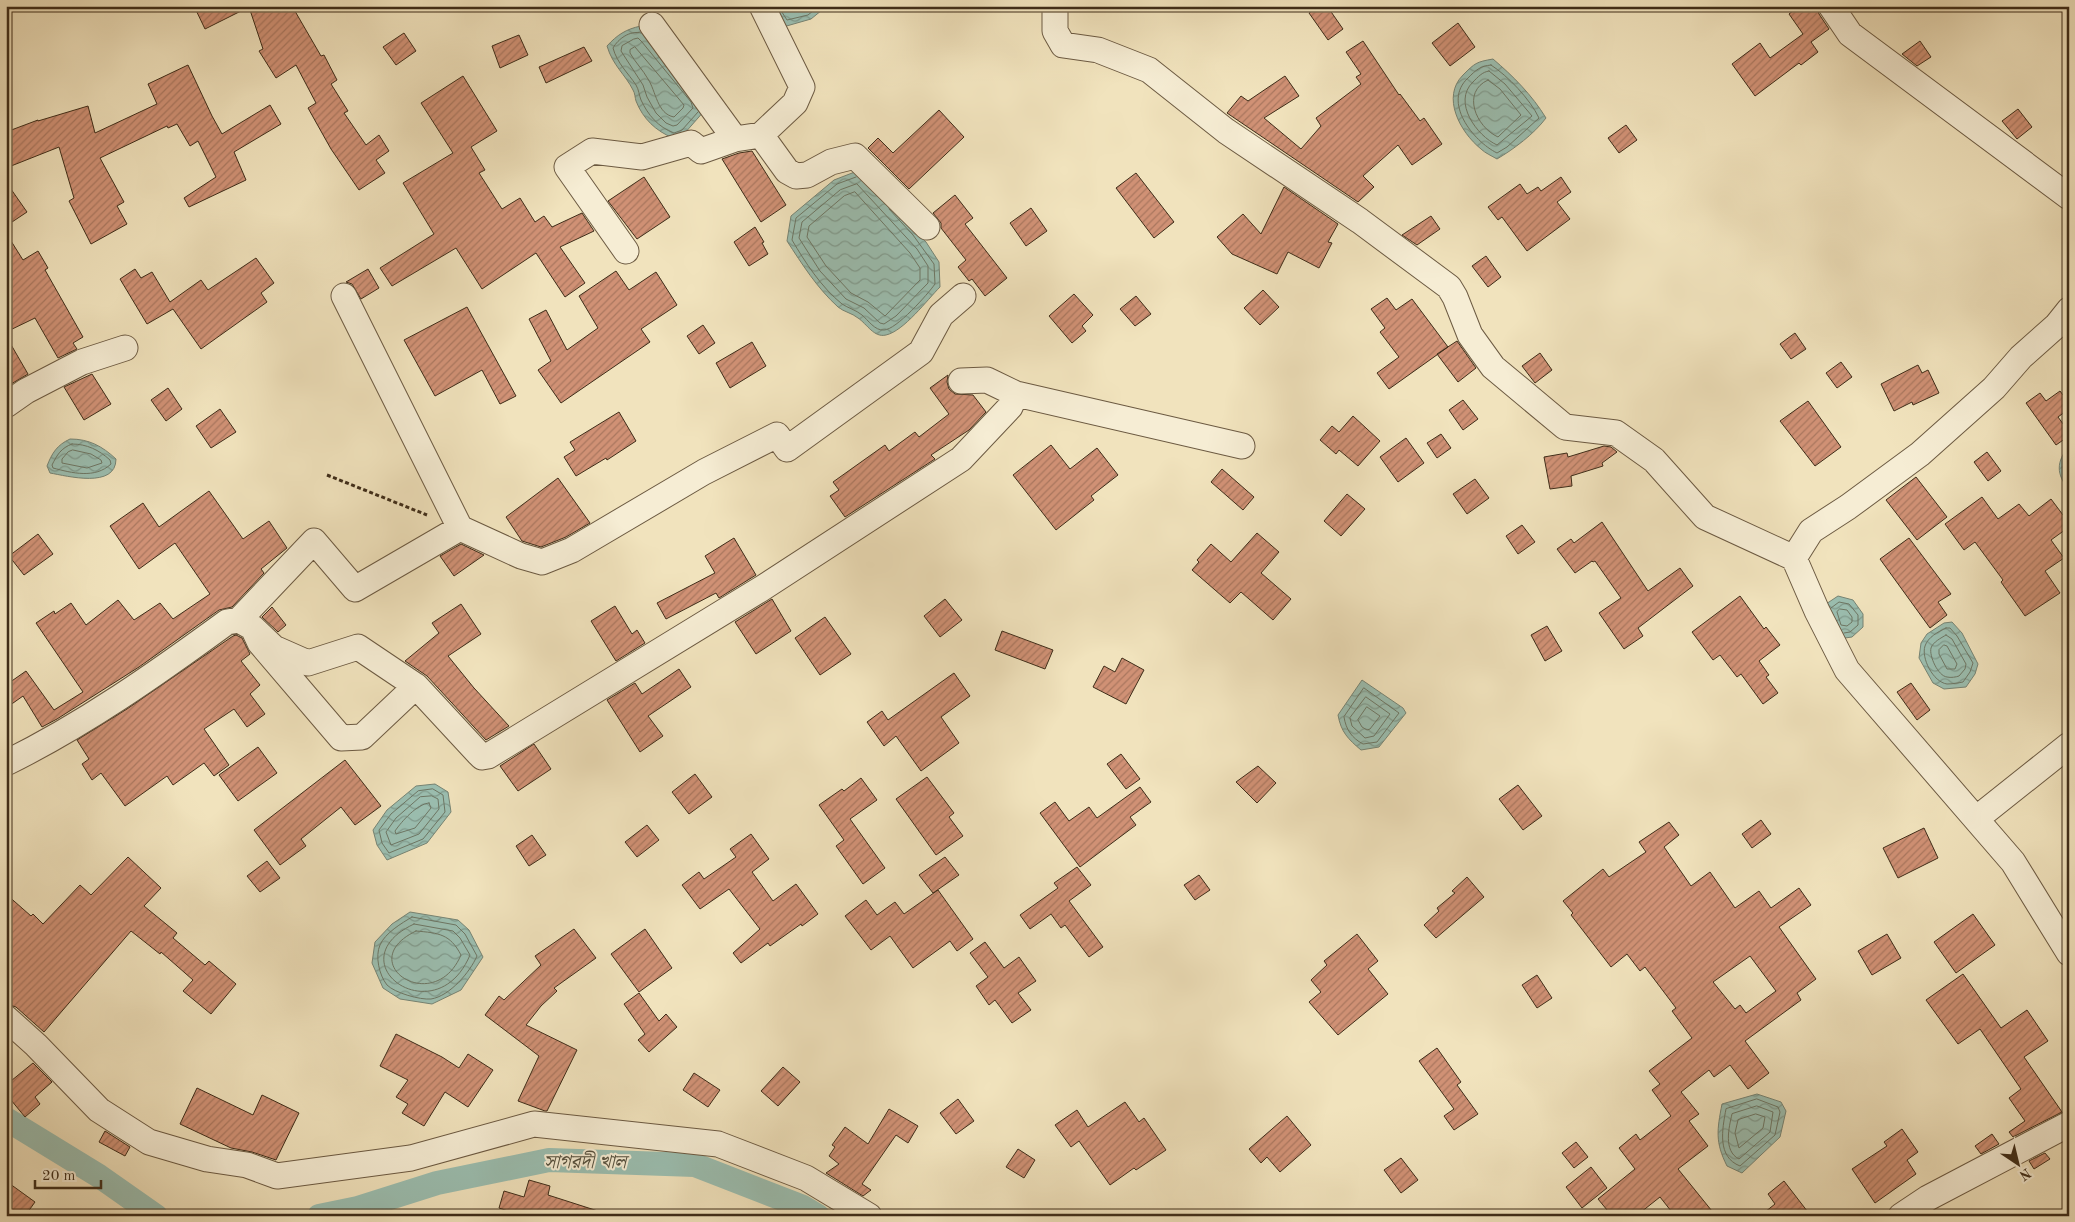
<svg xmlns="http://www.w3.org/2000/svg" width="2075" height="1222" viewBox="0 0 2075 1222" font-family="'Old Standard TT','Noto Serif Bengali',serif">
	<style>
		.water { fill: url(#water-waves); stroke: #768474 }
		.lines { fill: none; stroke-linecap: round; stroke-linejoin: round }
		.shore { stroke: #6d7664; stroke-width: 1 }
		.canal { stroke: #9bbeb0; stroke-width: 24 }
		.building { fill: url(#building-hatch); stroke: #3f2d19; fill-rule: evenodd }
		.minor-casing { stroke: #6c5a42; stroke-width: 27 }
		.path { stroke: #3f2d19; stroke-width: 3; stroke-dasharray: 4 2.5; stroke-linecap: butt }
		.minor { stroke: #f6edd4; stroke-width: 25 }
		.labels { text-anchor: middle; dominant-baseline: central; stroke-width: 4; stroke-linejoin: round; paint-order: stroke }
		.water-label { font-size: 19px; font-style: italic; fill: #56513f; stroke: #f6edd4 }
	</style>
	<defs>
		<pattern id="water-waves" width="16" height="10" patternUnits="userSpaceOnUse" patternTransform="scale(1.25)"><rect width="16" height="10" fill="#9bbeb0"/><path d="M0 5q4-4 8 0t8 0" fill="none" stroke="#809b8e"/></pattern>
		<pattern id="building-hatch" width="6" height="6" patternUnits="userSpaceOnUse" patternTransform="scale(1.25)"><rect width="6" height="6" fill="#d09175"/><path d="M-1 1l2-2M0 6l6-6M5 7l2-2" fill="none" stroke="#aa775f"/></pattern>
	</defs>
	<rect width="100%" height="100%" fill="#f1e3bd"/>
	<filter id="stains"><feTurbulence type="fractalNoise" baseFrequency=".004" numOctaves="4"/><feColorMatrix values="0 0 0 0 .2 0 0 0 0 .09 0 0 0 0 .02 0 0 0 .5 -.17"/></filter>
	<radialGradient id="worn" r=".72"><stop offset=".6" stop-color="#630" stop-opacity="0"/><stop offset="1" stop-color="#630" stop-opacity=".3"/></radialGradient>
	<path class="water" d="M773 6H827L811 19 783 27Z
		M641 26 705 110 684 134 673 138C656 131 643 119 636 101 635 98 635 93 633 90 625 74 613 66 607 46 617 35 626 29 641 26Z
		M1493 59C1513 76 1532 95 1546 118 1534 134 1514 149 1497 159 1492 156 1485 153 1481 149 1460 132 1441 97 1463 75 1475 63 1476 62 1493 59Z
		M860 170 926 242 939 262 940 287C927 300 904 331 886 335 874 338 867 324 858 318 852 313 844 312 838 307 817 288 802 264 787 241L791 216 834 180Z
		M70 439C89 439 102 446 116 459 116 489 67 476 50 473L47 466C52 453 57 445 70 439Z
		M2069 446V490C2056 474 2056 462 2069 446Z
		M1838 596 1853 600 1863 614V627L1852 637 1838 639 1826 604Z
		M1952 622 1962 633 1978 664 1975 674 1966 687 1944 689 1933 683 1919 658 1921 643 1927 634 1944 623Z
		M1362 680 1403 708 1406 713 1379 747 1361 750C1348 739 1341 732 1338 715Z
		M435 784 448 792 451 812 427 843 387 860 377 845 373 830 387 810 416 786Z
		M410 912 458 920 469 930 483 957 461 990 432 1004 400 999 383 988 372 963 375 942 392 924Z
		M1757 1094 1781 1102 1786 1111 1780 1137 1742 1173 1727 1166C1715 1142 1717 1130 1722 1104Z"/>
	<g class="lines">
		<path class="shore" d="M778 6 787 20 808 15 819 6
			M641 33C630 30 618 39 613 48 617 63 628 73 636 85 639 90 639 95 641 100 648 115 658 127 674 133L682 130 698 112
			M634 39 638 38 642 42 691 102 693 108 677 125 673 126 666 123 656 113 647 97 643 85 621 51 622 46Z
			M635 47 684 105 683 108 674 117C657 114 656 91 648 79 643 70 635 62 630 53V50Z
			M1491 65C1508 76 1530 99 1539 118L1507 147 1497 153C1473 141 1442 102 1468 78 1476 70 1480 66 1491 65Z
			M1489 71 1505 84 1532 116 1497 145C1477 136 1452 102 1473 82 1478 77 1482 72 1489 71Z
			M1488 80 1500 89 1521 115 1498 137C1476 127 1461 92 1488 80Z
			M856 177 837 184 796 218 792 240C805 262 821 287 842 304 848 308 856 310 862 315 868 320 875 331 884 330 896 330 928 294 935 284L934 264 913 235 889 209
			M857 184 917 249 928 266V283L896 316 884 324 880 323 864 308 846 299 820 271 799 238 802 222 840 190Z
			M855 192 910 253 920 268V280L885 316 868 302 851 293 826 266 807 237 809 226 844 196Z
			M72 444C87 444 99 450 110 460L111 464C95 479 72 473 53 468L52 465C57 455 61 448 72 444Z
			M73 450 91 454 101 460 102 463 87 468 62 463V459L68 452Z
			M1831 608 1839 602 1849 604 1858 615V625L1850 632 1844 633
			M1840 609 1847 610 1852 617V622L1847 626 1841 625 1837 612Z
			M1946 628H1950L1957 636 1973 663 1970 672 1963 682C1958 683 1952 684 1947 684 1933 682 1921 658 1925 646 1928 637 1938 632 1946 628Z
			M1946 635 1952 639 1966 664 1965 669 1959 676C1956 677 1951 678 1947 677 1938 676 1929 656 1931 648 1933 642 1941 638 1946 635Z
			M1944 645 1947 646 1957 664 1955 669H1947L1939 654V650Z
			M1364 688 1399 713 1377 742 1363 744C1352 738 1346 730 1344 717Z
			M1366 697 1390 714 1374 736 1365 738 1352 726 1350 718Z
			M1367 707 1380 716 1370 729 1367 730 1362 727 1358 720Z
			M433 789 443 795 445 812 423 839 389 853 382 843 379 830 391 814 418 791Z
			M432 796 438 799 439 809 419 834 391 845 386 832 396 818 420 797Z
			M429 803 431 808 415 828 396 834 395 831C402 821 417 804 429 803Z
			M412 917 456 925 465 934 477 956C470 972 450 996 431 999 420 1000 395 993 387 985 379 975 375 956 380 945 385 933 402 923 412 917Z
			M414 924 453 931 460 938 470 955C436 1036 333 962 414 924Z
			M416 931C439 933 450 934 461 955 434 1018 351 962 416 931Z
			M1757 1099 1778 1107 1780 1112 1775 1135 1740 1166C1717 1157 1722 1130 1726 1109Z
			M1757 1106 1773 1112 1770 1132 1739 1159C1723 1151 1729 1127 1732 1114Z
			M1756 1114 1765 1117 1763 1128 1739 1148 1735 1133 1738 1120Z"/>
		<path class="canal" d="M6 1119 99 1176 156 1216
			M319 1216 358 1208 437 1183 549 1160 695 1165 803 1207 818 1216"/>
	</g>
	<path class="building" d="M194 6H292L321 56 324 55 337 80 331 84 348 111 344 113 366 145 379 135 389 151 376 160 385 173 359 190 331 149 308 108 316 103 296 65 276 78 259 51 263 49 249 7 205 29Z
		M1319 6H1327L1343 29 1328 40 1309 13Z
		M1799 6H1817L1819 14 1829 29 1811 42 1818 52 1801 65 1799 63 1755 96 1732 64 1760 43 1770 58 1803 34 1789 14Z
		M1458 23 1475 47 1450 66 1432 43Z
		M404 33 416 51 396 65 383 47Z
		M519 35 528 55 500 68 492 46Z
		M1363 41 1399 95 1400 94 1420 121 1424 118 1442 144 1412 165 1398 145 1363 176 1374 187 1358 202 1227 113 1241 96 1248 101 1285 76 1299 96 1264 118 1301 149 1321 126 1316 118 1361 84 1356 77 1361 74 1346 52Z
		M1920 41 1931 57 1917 66 1902 54Z
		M584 47 592 61 546 83 539 67Z
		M188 65 212 116 222 134 270 105 281 124 234 152 246 180 189 207 184 198 216 177 198 141 190 146 177 124 168 128 167 126 100 158 124 202 117 206 127 224 91 244 69 201 74 198 59 147 6 168V132L38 120V121L88 106 95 133 157 104 148 84Z
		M463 76 497 131 471 147 485 170 479 173 502 209 520 198 535 222 544 216 552 227 582 213 594 231 560 247 585 283 565 297 536 253 482 289 456 248 392 286 380 268 434 234 403 183 453 153 421 103Z
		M2018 109 2032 127 2017 139 2002 121Z
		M939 110 964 137 909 189 868 148 878 138 893 153Z
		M1626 125 1637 140 1619 153 1608 138Z
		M752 151 786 205 761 222 722 159 739 153Z
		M1136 173 1174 222 1154 238 1116 188Z
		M644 177 670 217 637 239 608 201Z
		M1561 177 1571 192 1557 202 1570 219 1527 251 1502 217 1498 220 1488 207 1520 184 1527 194 1538 187 1541 191Z
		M6 182 27 212 6 226Z
		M1284 187 1338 224 1328 242 1332 243 1319 268 1288 252 1277 274 1232 254 1217 237 1243 214 1261 234Z
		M955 195 973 218 965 224 1007 278 985 296 972 279 969 281 958 267 966 260 941 228V223L933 213Z
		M1031 208 1047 231 1026 246 1010 223Z
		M1431 216 1440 229 1417 245 1402 235Z
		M755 227 764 242 762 243 768 254 749 266 734 242Z
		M6 233 23 260 38 251 48 268 45 270 83 337 73 343 77 349 58 358 35 318 6 332Z
		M1486 256 1501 277 1488 287 1472 266Z
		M256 258 274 283 261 293 267 302 201 349 173 309 147 324 120 279 135 269 141 278 152 272 170 302 201 280 208 290Z
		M368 269 379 288 361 299 352 284 346 282Z
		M616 271 629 290 656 272 677 305 641 329 650 342 561 403 538 370 551 361 529 319 546 310 567 350 598 328 579 296Z
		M1263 290 1279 307 1260 325 1244 308Z
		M1074 294 1093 315 1082 326 1086 331 1072 343 1049 316Z
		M1136 296 1151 314 1135 326 1120 309Z
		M1387 298 1396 310 1412 299 1448 347 1389 389 1377 373 1399 357 1380 332 1385 328 1371 309Z
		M467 307 516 396 500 404 482 370 435 396 404 340Z
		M703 325 715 343 699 354 687 336Z
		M1795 333 1806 349 1791 359 1780 344Z
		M6 336 28 374 6 387Z
		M1457 341 1476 368 1458 382 1437 354Z
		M752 342 766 366 730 388 716 363Z
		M1540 353 1552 370 1535 383 1522 366Z
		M1841 362 1852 377 1837 388 1826 373Z
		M1918 365 1922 373 1928 370 1939 393 1913 405 1912 402 1894 411 1881 384Z
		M92 374 111 404 84 420 64 387Z
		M948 375 947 382 949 389 955 394 973 395 986 412 969 430 931 455 935 459 845 517 830 496 839 490 833 482 885 445 889 451 915 432 919 437 949 414 930 388Z
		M168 388 182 409 166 421 151 400Z
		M2060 391 2069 403V409L2058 417 2069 432V436L2056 445 2026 403 2040 393 2046 401Z
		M1463 400 1478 419 1463 430 1449 410Z
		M1808 401 1841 447 1815 466 1780 421Z
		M220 409 236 432 211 448 196 426Z
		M619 412 636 441 607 460 606 458 576 476 564 457 575 450 570 442Z
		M1353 416 1380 441 1358 466 1339 450 1336 454 1320 440 1332 426 1339 432Z
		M1441 434 1451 448 1437 458 1427 443Z
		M1406 438 1424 463 1398 482 1380 457Z
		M1051 445 1070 469 1097 448 1118 475 1091 496 1094 500 1056 530 1013 475Z
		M1604 446 1611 447 1617 452 1602 463 1603 466 1571 476 1572 486 1550 489 1544 457 1567 453 1568 457Z
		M1987 452 2001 471 1988 481 1974 462Z
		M1222 469 1254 497 1243 510 1211 482Z
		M1916 477 1947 517 1917 540 1886 500Z
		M558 478 590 523 566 537 541 547 522 541 506 517Z
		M1475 479 1489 498 1467 514 1453 494Z
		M209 491 243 539 269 521 287 548 261 569 264 573 232 607 219 610 139 667 57 719 42 727 23 696 6 708V685L26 671 54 710 83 692 36 623 54 611 55 614 71 603 86 625 118 600 134 620 160 603 173 619 210 594 175 543 139 569 110 526 143 503 159 527Z
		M1347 494 1365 509 1341 536 1324 521Z
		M1982 497 1998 519 2019 504 2029 516 2051 499 2069 523V527L2051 540 2064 558 2045 571 2060 593 2025 616 2001 582 2003 580 1975 542 1964 550 1945 524Z
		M1602 522 1648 591 1680 568 1693 586 1638 628 1643 636 1624 649 1599 613 1621 598 1595 561 1593 562 1592 561 1575 573 1557 549 1571 539 1574 543Z
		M1522 525 1535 542 1518 554 1506 536Z
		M1257 533 1279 552 1261 573 1291 599 1273 620 1241 592 1230 603 1192 570 1199 562 1197 560 1211 544 1231 562Z
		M38 534 53 554 24 575 9 556Z
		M734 538 756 575 719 598 716 593 666 619 657 603 715 573 705 556Z
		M1909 538 1951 594 1938 602 1947 615 1930 628 1880 559Z
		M461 544 484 555 454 576 440 556Z
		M1740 596 1764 629 1766 627 1780 645 1759 661 1769 675 1766 677 1778 693 1763 704 1741 674 1737 677 1720 655 1713 660 1692 632Z
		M772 599 791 631 756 654 735 622Z
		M945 599 962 620 940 637 924 616Z
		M461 604 481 634 448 656 474 688 509 726 486 740 427 676 405 661 439 633 432 623Z
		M615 606 632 634 637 630 645 643 616 661 591 621Z
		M272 607 286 625 278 632 262 617Z
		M825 617 851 654 820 675 795 638Z
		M1547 626 1562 651 1545 661 1531 635Z
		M1002 631 1053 650 1045 669 995 650Z
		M236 635 242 638 250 654 241 661 260 685 250 694 265 714 247 727 234 709 204 729 229 765 214 776 204 763 173 785 167 776 125 806 101 773 92 780 82 764 89 759 77 740 127 709 233 636Z
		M1122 658 1144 670 1126 704 1093 687 1104 666 1115 672Z
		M679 669 691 687 648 716 663 736 640 752 607 700 635 683 642 694Z
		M954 673 970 696 941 717 959 743 921 771 896 736 884 746 867 722 882 711 888 720Z
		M1911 683 1930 710 1917 720 1897 692Z
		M534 744 551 769 518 791 500 766Z
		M258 747 277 773 238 801 219 775Z
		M1121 754 1140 779 1126 789 1107 764Z
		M345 760 381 806 355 825 341 807 301 839 306 846 280 865 254 830Z
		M1258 766 1276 783 1257 803 1236 782Z
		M695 774 712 797 689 814 672 792Z
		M927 777 954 813 949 817 963 836 936 855 896 799Z
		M861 778 877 800 850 819 885 868 863 884 836 846 844 840 819 805 842 789 844 791Z
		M1518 785 1542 816 1523 830 1499 799Z
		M1140 787 1151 802 1130 817 1136 825 1080 867 1040 813 1055 802 1069 821 1089 807 1097 818Z
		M1761 820 1771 834 1752 848 1742 834Z
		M1669 822 1679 835 1664 847 1691 886 1710 872 1735 908 1759 891 1771 908 1799 888 1811 905 1779 927 1816 979 1797 993 1801 1000 1745 1041 1769 1073 1748 1089 1730 1065 1714 1077 1709 1070 1681 1092 1699 1114 1689 1121 1708 1146 1678 1169 1716 1216H1675L1660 1197 1636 1216H1612L1598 1199 1635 1169 1619 1148 1636 1134 1640 1140 1671 1116 1652 1090 1660 1084 1649 1071 1692 1038 1672 1011 1676 1008 1645 967 1640 971 1627 954 1611 967 1571 915 1573 913 1563 901 1603 869 1609 877 1646 852 1639 842ZM1750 956 1776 991 1746 1013 1740 1005 1735 1009 1713 982Z
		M647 825 659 840 637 857 625 842Z
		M1924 828 1938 858 1898 878 1883 848Z
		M751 834 769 859 752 872 773 901 796 884 818 914 802 926 801 924 770 946 768 943 741 963 733 953 760 929 729 889 700 909 682 885 699 872 704 879 736 857 730 849Z
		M532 835 546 855 529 866 516 846Z
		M128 857 161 888 144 906 177 933 173 938 205 965 209 961 236 984 211 1014 183 991 193 980 161 952 160 954 131 931 44 1032 16 1007 6 1004V894L31 916 33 914 43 924 80 885 91 895Z
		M945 857 959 875 933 893 919 875Z
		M267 861 280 878 260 892 247 876Z
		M1077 867 1091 885 1069 901 1103 947 1089 957 1065 925 1061 928 1051 914 1030 929 1020 915 1058 888 1054 883Z
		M1199 875 1210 890 1195 900 1184 885Z
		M1467 877 1484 897 1436 938 1424 925 1439 911 1437 908 1455 893 1452 891Z
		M938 890 973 939 957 951 950 941 913 968 890 936 871 950 845 916 866 900 877 915 895 902 904 914Z
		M1973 914 1995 945 1956 973 1934 942Z
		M574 929 596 958 554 988 557 991 541 1006 526 1025 577 1050 547 1111H545L518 1101 539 1056 485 1015 499 996 504 1000 541 965 535 956Z
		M645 929 672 968 639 992 611 954Z
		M1357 934 1378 961 1368 969 1388 994 1338 1035 1309 1002 1321 992 1311 980 1327 965 1324 961Z
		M1887 934 1901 958 1872 975 1858 951Z
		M985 942 1004 968 1019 957 1036 981 1018 993 1031 1010 1012 1023 995 1000 989 1005 976 986 988 977 970 953Z
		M1963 974 2001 1028 2027 1010 2048 1041 2024 1057 2062 1112 2013 1137 2009 1132 2025 1121 2009 1098 2021 1089 1980 1029 1958 1044 1926 1000Z
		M1537 975 1552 998 1537 1008 1522 985Z
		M639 993 659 1021 666 1014 677 1027 649 1052 638 1040 645 1034 624 1004Z
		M396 1034 442 1057 459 1068 468 1054 493 1070 468 1107 445 1092 424 1126 402 1113 408 1104 396 1097 408 1080 380 1066Z
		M1437 1048 1461 1082 1457 1085 1478 1114 1454 1130 1444 1116 1454 1109 1419 1061Z
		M33 1063 52 1082 35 1097 40 1104 25 1117 6 1094V1085Z
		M783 1067 800 1082 778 1106 761 1091Z
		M694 1073 720 1090 708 1107 683 1090Z
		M197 1088 253 1115 262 1095 299 1113 276 1160 252 1152 231 1148 180 1124Z
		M958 1099 974 1121 956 1134 940 1113Z
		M1125 1102 1139 1122 1144 1118 1166 1150 1136 1170 1134 1168 1110 1185 1079 1141 1071 1147 1055 1125 1077 1110 1088 1127Z
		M889 1109 918 1126 908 1143 896 1135 862 1184 871 1190 863 1196 826 1173 839 1164 829 1156 835 1147 832 1145 845 1127 868 1144Z
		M1287 1116 1311 1145 1280 1172 1267 1157 1261 1163 1249 1149Z
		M1902 1129 1918 1152 1907 1160 1916 1174 1875 1203 1852 1169 1887 1146 1884 1142Z
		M105 1131 130 1147 125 1156 99 1142Z
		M1992 1134 1999 1144 1981 1154 1975 1146Z
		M1576 1142 1588 1157 1574 1168 1562 1153Z
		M1018 1149 1035 1160 1024 1178 1006 1167Z
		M2045 1153 2050 1159 2034 1169 2029 1161Z
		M1401 1158 1418 1180 1401 1193 1384 1170Z
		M1591 1167 1607 1188 1582 1208 1566 1187Z
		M529 1180 550 1186 548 1195 601 1212V1216H524L499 1208 504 1191 524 1197Z
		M6 1181 35 1202 25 1216H6Z
		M1784 1181 1811 1216H1760L1775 1204 1768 1194Z"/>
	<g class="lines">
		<defs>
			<path id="minor" d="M762 6 802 87 795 103 761 135 787 171 796 176 807 175 831 162 855 156 927 227
				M1055 6V31L1063 45 1098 50 1149 70 1226 131 1360 221 1449 287 1455 297 1470 335 1493 367 1565 427 1616 433 1654 460 1705 517 1794 558
				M1831 6 1850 34 2069 197
				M652 25 735 139
				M626 251 567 167 592 151 642 157 691 143 701 151 735 139 761 135
				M2069 310 2057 325 2021 357 1994 388 1920 454 1848 507 1811 531 1794 558 1817 611 1847 670 2013 862 2069 953
				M961 381 987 380 1016 394 1242 446
				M6 405 26 391 82 362 125 348
				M460 528 521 556 542 562 572 550 704 472 777 435 787 449 921 352 941 315 963 296
				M239 620 253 628 274 648 308 663 358 647 416 686 362 737 341 738 260 643 253 628
				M416 686 479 754 482 757 488 756 761 589 961 459 1010 407 1016 394
				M6 763C85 724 156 674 227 622L239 620 314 541 355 589 460 528 344 296
				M1976 819 2069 745
				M6 1018 36 1045 99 1110 149 1142 207 1159 247 1165 277 1176 411 1158 534 1124 718 1144 806 1178 869 1216
				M1901 1216 1928 1198 2069 1124"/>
		</defs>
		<use href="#minor" class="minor-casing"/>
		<path class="path" d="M327 475 427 515"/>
		<use href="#minor" class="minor"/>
	</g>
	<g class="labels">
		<g class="water-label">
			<text x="585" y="1163">সাগরদী খাল</text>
		</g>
	</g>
	<rect width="2075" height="1222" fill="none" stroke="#f1e3bd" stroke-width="25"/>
	<rect x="8" y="8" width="2060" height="1207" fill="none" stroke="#3f2d19" stroke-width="2.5"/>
	<rect x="12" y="12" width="2050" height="1197" fill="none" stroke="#3f2d19"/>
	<g transform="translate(2018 1164) rotate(145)" stroke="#f6edd4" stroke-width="4" paint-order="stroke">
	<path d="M0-4L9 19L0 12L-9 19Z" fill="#3f2d19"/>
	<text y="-8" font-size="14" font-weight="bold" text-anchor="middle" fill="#3f2d19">N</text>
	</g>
	<path d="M35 1180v8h66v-8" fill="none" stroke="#3f2d19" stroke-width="2.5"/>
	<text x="42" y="1180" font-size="15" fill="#3f2d19" stroke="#f6edd4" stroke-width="4" paint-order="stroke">20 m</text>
	<rect width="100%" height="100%" filter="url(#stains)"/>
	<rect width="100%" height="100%" fill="url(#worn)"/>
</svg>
